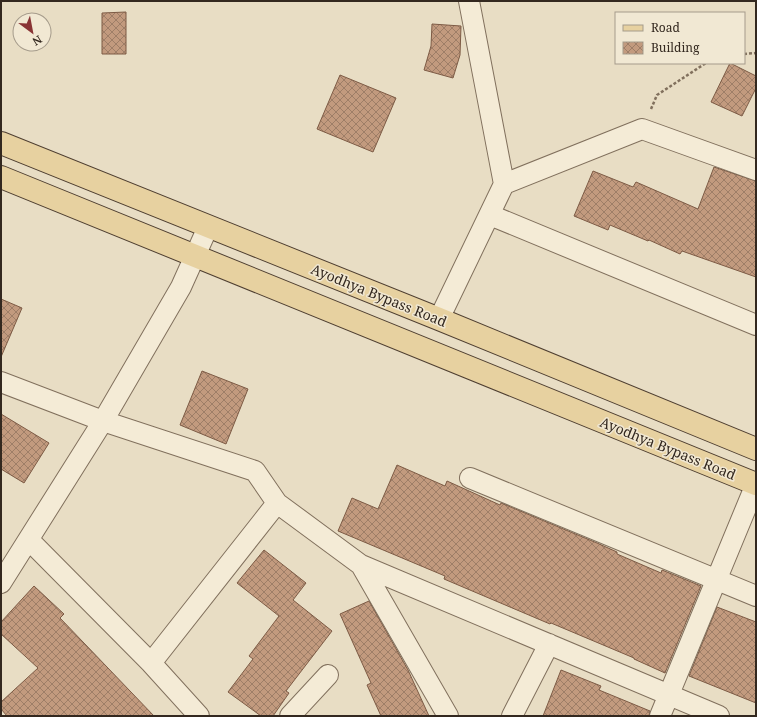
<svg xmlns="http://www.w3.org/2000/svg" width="757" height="717" viewBox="0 0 757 717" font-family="'Noto Serif',serif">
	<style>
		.building { fill: url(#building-cross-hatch); stroke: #7d5b45 }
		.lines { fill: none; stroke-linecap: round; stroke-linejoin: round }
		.street-casing { stroke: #81705d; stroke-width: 22 }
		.primary-casing { stroke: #4f3f31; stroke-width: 24 }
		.path { stroke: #81705d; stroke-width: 2.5; stroke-dasharray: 3 2; stroke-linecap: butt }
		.street { stroke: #f4ebd6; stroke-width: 20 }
		.primary { stroke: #e7d1a0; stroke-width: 22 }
		.labels { text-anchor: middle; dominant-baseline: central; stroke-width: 3; stroke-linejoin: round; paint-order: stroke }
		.street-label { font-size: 14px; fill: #33281f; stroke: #f1e8d3 }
	</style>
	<defs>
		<pattern id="building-cross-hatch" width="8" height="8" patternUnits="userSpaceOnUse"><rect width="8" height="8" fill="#c29a7e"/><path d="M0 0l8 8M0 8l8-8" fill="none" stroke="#9e7e67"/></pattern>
	</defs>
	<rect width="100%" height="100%" fill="#e8ddc4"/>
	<path class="building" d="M126 12V54H102V13Z
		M432 24 461 26 460 55 453 78 424 70 431 46Z
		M730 63 756 76V88L742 116 711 102Z
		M340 75 396 98 373 152 317 129Z
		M714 167 756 181V277L682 251 680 254 649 240 648 241 610 225 608 230 574 216 593 171 633 187 636 182 698 209Z
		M1 299 22 308 1 357Z
		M202 371 248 389 226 444 180 425Z
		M1 414 49 443 24 483 1 469Z
		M397 465 445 486 447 481 500 505 501 503 597 543 617 552V554L661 573 662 570 701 586 665 673 634 659V658L551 623 550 624 444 579 445 576 338 531 352 498 378 509Z
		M264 550 306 583 293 600 332 631 286 691 289 693 273 716H261L228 692 253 659 249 656 279 616 237 583Z
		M34 586 64 614 60 618 154 716H7L1 709V702L38 668 1 634V622Z
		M369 601 408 670 429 716H381L367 685 371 683 340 614Z
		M717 607 756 622V703L689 676Z
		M561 670 601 686 599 690 650 711 649 716H543Z"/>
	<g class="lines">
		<defs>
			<path id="street" d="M469 1 504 184
				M490 215 756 325
				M439 319 504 184 642 129 756 170
				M1 382 103 421 255 471 277 503 151 663
				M470 478 756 596
				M277 503 361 565 719 716
				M29 540 151 663 199 716
				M361 565 448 716
				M1 583 103 421 181 287 208 227
				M290 716 328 675
				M512 716 549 644
				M660 716 756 484"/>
			<path id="primary" d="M1 143 439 319 756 449
				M1 177 756 484"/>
		</defs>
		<use href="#street" class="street-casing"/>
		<use href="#primary" class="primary-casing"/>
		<path class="path" d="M744 54 756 53
			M651 109 657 95 706 63"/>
		<use href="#street" class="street"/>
		<use href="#primary" class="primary"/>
	</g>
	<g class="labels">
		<g class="street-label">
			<text transform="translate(379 295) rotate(22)">Ayodhya Bypass Road</text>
			<text transform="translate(668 448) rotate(22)">Ayodhya Bypass Road</text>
		</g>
	</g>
	<rect width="757" height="717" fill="none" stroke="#33281f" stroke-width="4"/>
	<rect x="615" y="12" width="130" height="52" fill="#f1e8d3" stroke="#a59b8b"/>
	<rect x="623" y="25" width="20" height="6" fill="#e7d1a0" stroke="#a59b8b"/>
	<text x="651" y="32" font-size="12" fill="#33281f">Road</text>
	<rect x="623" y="42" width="20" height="12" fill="url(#building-cross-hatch)" stroke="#a59b8b"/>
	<text x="651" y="52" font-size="12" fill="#33281f">Building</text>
	<g transform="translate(32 32) rotate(148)"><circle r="19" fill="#f1e8d3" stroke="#a59b8b"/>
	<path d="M0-3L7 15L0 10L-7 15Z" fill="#893435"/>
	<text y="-6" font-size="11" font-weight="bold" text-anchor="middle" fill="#33281f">N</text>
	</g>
</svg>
